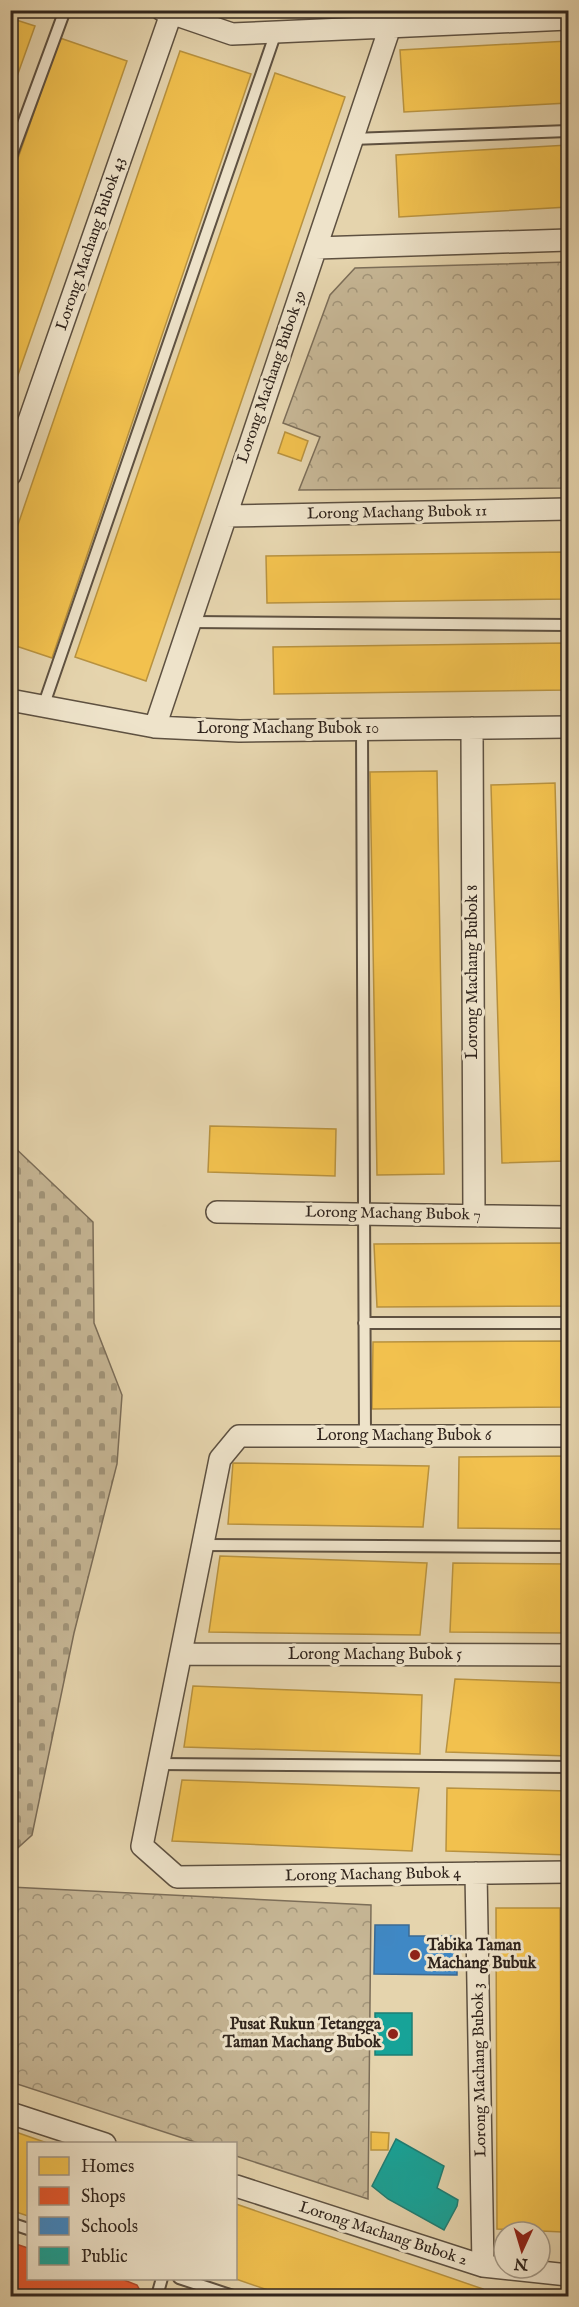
<svg xmlns="http://www.w3.org/2000/svg" width="579" height="2307" viewBox="0 0 579 2307" font-family="'IM FELL English',serif">
	<style>
		.cemetery { fill: url(#cemetery-stones); stroke: #7c6e59; stroke-width: 1.5 }
		.park { fill: url(#park-crowns); stroke: #7c6e59; stroke-width: 1.5 }
		.homes { fill: #f2c14e; stroke: #b8923f; stroke-width: 1.5 }
		.shops { fill: #e4572e; stroke: #ae4829; stroke-width: 1.5 }
		.schools { fill: #3f88c5; stroke: #3b6a93; stroke-width: 1.5 }
		.public { fill: #17a398; stroke: #1f7d73; stroke-width: 1.5 }
		.lines { fill: none; stroke-linecap: round; stroke-linejoin: round }
		.lane-casing { stroke: #5e5141; stroke-width: 14 }
		.street-casing { stroke: #5e5141; stroke-width: 24 }
		.lane { stroke: #eee3ca; stroke-width: 10 }
		.street { stroke: #eee3ca; stroke-width: 21 }
		.poi-dot { fill: #8f2418; stroke: #eee3ca; stroke-width: 2 }
		.labels { text-anchor: middle; dominant-baseline: central; stroke-width: 6; stroke-linejoin: round; paint-order: stroke }
		.street-label { font-size: 16px; fill: #31251d; stroke: #eee3ca }
		.poi-label { font-size: 16px; font-weight: bold; fill: #31251d; stroke: #eee3ca; text-anchor: start }
	</style>
	<defs>
		<pattern id="cemetery-stones" width="16" height="16" patternUnits="userSpaceOnUse" patternTransform="scale(1.5)"><rect width="16" height="16" fill="#c6b695"/><path d="M2 7V4a2 2 0 0 1 4 0v3zM10 15v-3a2 2 0 0 1 4 0v3z" fill="#a19479"/></pattern>
		<pattern id="park-crowns" width="20" height="18" patternUnits="userSpaceOnUse" patternTransform="scale(1.5)"><rect width="20" height="18" fill="#c6b695"/><path d="M2 6a3 3 0 1 1 6 0M12 15a3 3 0 1 1 6 0" fill="none" stroke="#a19479"/></pattern>
	</defs>
	<rect width="100%" height="100%" fill="#e5d4ad"/>
	<filter id="stains"><feTurbulence type="fractalNoise" baseFrequency=".00333" numOctaves="4"/><feColorMatrix values="0 0 0 0 .2 0 0 0 0 .09 0 0 0 0 .02 0 0 0 .5 -.17"/></filter>
	<radialGradient id="worn" r=".72"><stop offset=".6" stop-color="#630" stop-opacity="0"/><stop offset="1" stop-color="#630" stop-opacity=".3"/></radialGradient>
	<path class="cemetery" d="M10 1143 93 1222 94 1323 122 1395 117 1464 74 1633 32 1835 11 1854Z"/>
	<path class="park" d="M568 262V488L299 490 320 437 283 423 330 295 355 268Z
		M10 1887 371 1905 368 2199 236 2156V2144L198 2143 11 2082Z"/>
	<path class="homes" d="M10 18 35 26 10 96Z
		M60 38 127 61 10 398V181Z
		M568 41V103L404 112 400 50Z
		M180 51 251 74 52 658 10 644V548Z
		M275 73 345 97 146 681 75 657Z
		M568 145V207L399 217 396 155Z
		M285 432 308 441 301 461 278 453Z
		M568 552V599L267 603 266 556Z
		M568 643V690L274 694 273 647Z
		M437 771 444 1174 377 1175 370 772Z
		M555 783 565 1161 502 1163 491 785Z
		M210 1126 336 1129 335 1176 208 1172Z
		M568 1243V1306L377 1307 374 1244Z
		M568 1341V1407L372 1409 373 1342Z
		M568 1456V1529L458 1528 459 1457Z
		M233 1463 429 1466 423 1527 228 1524Z
		M220 1556 427 1563 420 1635 209 1632Z
		M453 1563 568 1564V1633L450 1632Z
		M455 1679 568 1683V1756L446 1752Z
		M193 1686 422 1695 420 1754 184 1747Z
		M182 1780 419 1788 412 1851 172 1841Z
		M447 1788 568 1791V1855L446 1851Z
		M496 1908H560L562 2232 497 2229Z
		M10 2130 50 2144H28V2216L10 2210Z
		M371 2132 389 2133 388 2150H371Z
		M236 2204 483 2289 480 2296H285L233 2278H236Z"/>
	<path class="shops" d="M10 2242 28 2248V2278H119L137 2285 143 2296H10Z"/>
	<path class="schools" d="M375 1925H409V1936H457V1975L374 1974Z"/>
	<path class="public" d="M375 2013H412V2055H375Z
		M396 2139 444 2166 437 2188 458 2200 457 2206 444 2230 388 2199 372 2186Z"/>
	<g class="lines">
		<defs>
			<path id="lane" d="M352 139 568 131
				M10 159 65 10
				M190 622 568 625
				M43 707 276 32
				M362 729 365 1436
				M364 1323H568
				M202 1545 568 1547
				M158 1764 568 1767
				M10 2223 28 2229
				M179 2278 233 2296
				M157 2296 162 2278"/>
			<path id="street" d="M162 10 232 34 568 19
				M316 248 568 240
				M10 475 171 14
				M226 516 568 509
				M10 700 155 727 239 731 568 727
				M155 727 390 27
				M472 728 474 1215
				M217 1212 568 1217
				M568 1436H239L220 1459 142 1846 177 1877 568 1872
				M181 1654 568 1655
				M476 1873 483 2266
				M10 2113 105 2144
				M236 2186 483 2266 568 2275"/>
		</defs>
		<use href="#lane" class="lane-casing"/>
		<use href="#street" class="street-casing"/>
		<use href="#lane" class="lane"/>
		<use href="#street" class="street"/>
	</g>
	<g class="poi-dot">
		<circle cx="415" cy="1955" r="6"/>
		<circle cx="393" cy="2034" r="6"/>
	</g>
	<g class="labels">
		<g class="street-label">
			<text transform="translate(91 244) rotate(-71)">Lorong Machang Bubok 43</text>
			<text transform="translate(272 377) rotate(-71)">Lorong Machang Bubok 39</text>
			<text transform="translate(397 513) rotate(-1)">Lorong Machang Bubok 11</text>
			<text x="288" y="729">Lorong Machang Bubok 10</text>
			<text transform="translate(473 972) rotate(-90)">Lorong Machang Bubok 8</text>
			<text transform="translate(393 1214) rotate(1)">Lorong Machang Bubok 7</text>
			<text x="404" y="1436">Lorong Machang Bubok 6</text>
			<text x="375" y="1655">Lorong Machang Bubok 5</text>
			<text transform="translate(373 1875) rotate(-1)">Lorong Machang Bubok 4</text>
			<text transform="translate(480 2070) rotate(-91)">Lorong Machang Bubok 3</text>
			<text transform="translate(383 2234) rotate(18)">Lorong Machang Bubok 2</text>
		</g>
		<g class="poi-label">
			<text x="427" y="1946">Tabika Taman<tspan x="427" dy="18">Machang Bubuk</tspan></text>
			<text x="381" y="2025" text-anchor="end">Pusat Rukun Tetangga<tspan x="381" dy="18">Taman Machang Bubok</tspan></text>
		</g>
	</g>
	<rect width="579" height="2307" fill="none" stroke="#e5d4ad" stroke-width="36"/>
	<rect x="12" y="12" width="555" height="2283" fill="none" stroke="#31251d" stroke-width="3"/>
	<rect x="18" y="18" width="543" height="2271" fill="none" stroke="#31251d" stroke-width="1.5"/>
	<rect x="27" y="2142" width="210" height="138" fill="#eee3ca" stroke="#a29785" stroke-width="1.5"/>
	<rect x="39" y="2157" width="30" height="18" fill="#f2c14e" stroke="#a29785" stroke-width="1.5"/>
	<text x="81" y="2172" font-size="18" fill="#31251d">Homes</text>
	<rect x="39" y="2187" width="30" height="18" fill="#e4572e" stroke="#a29785" stroke-width="1.5"/>
	<text x="81" y="2202" font-size="18" fill="#31251d">Shops</text>
	<rect x="39" y="2217" width="30" height="18" fill="#3f88c5" stroke="#a29785" stroke-width="1.5"/>
	<text x="81" y="2232" font-size="18" fill="#31251d">Schools</text>
	<rect x="39" y="2247" width="30" height="18" fill="#17a398" stroke="#a29785" stroke-width="1.5"/>
	<text x="81" y="2262" font-size="18" fill="#31251d">Public</text>
	<g transform="translate(522 2250) rotate(184)"><circle r="28" fill="#eee3ca" stroke="#a29785" stroke-width="1.5"/>
	<path d="M0-4.5L10 22L0 15L-10 22Z" fill="#8f2418"/>
	<text y="-9" font-size="16" font-weight="bold" text-anchor="middle" fill="#31251d">N</text>
	</g>
	<rect width="100%" height="100%" filter="url(#stains)"/>
	<rect width="100%" height="100%" fill="url(#worn)"/>
</svg>
